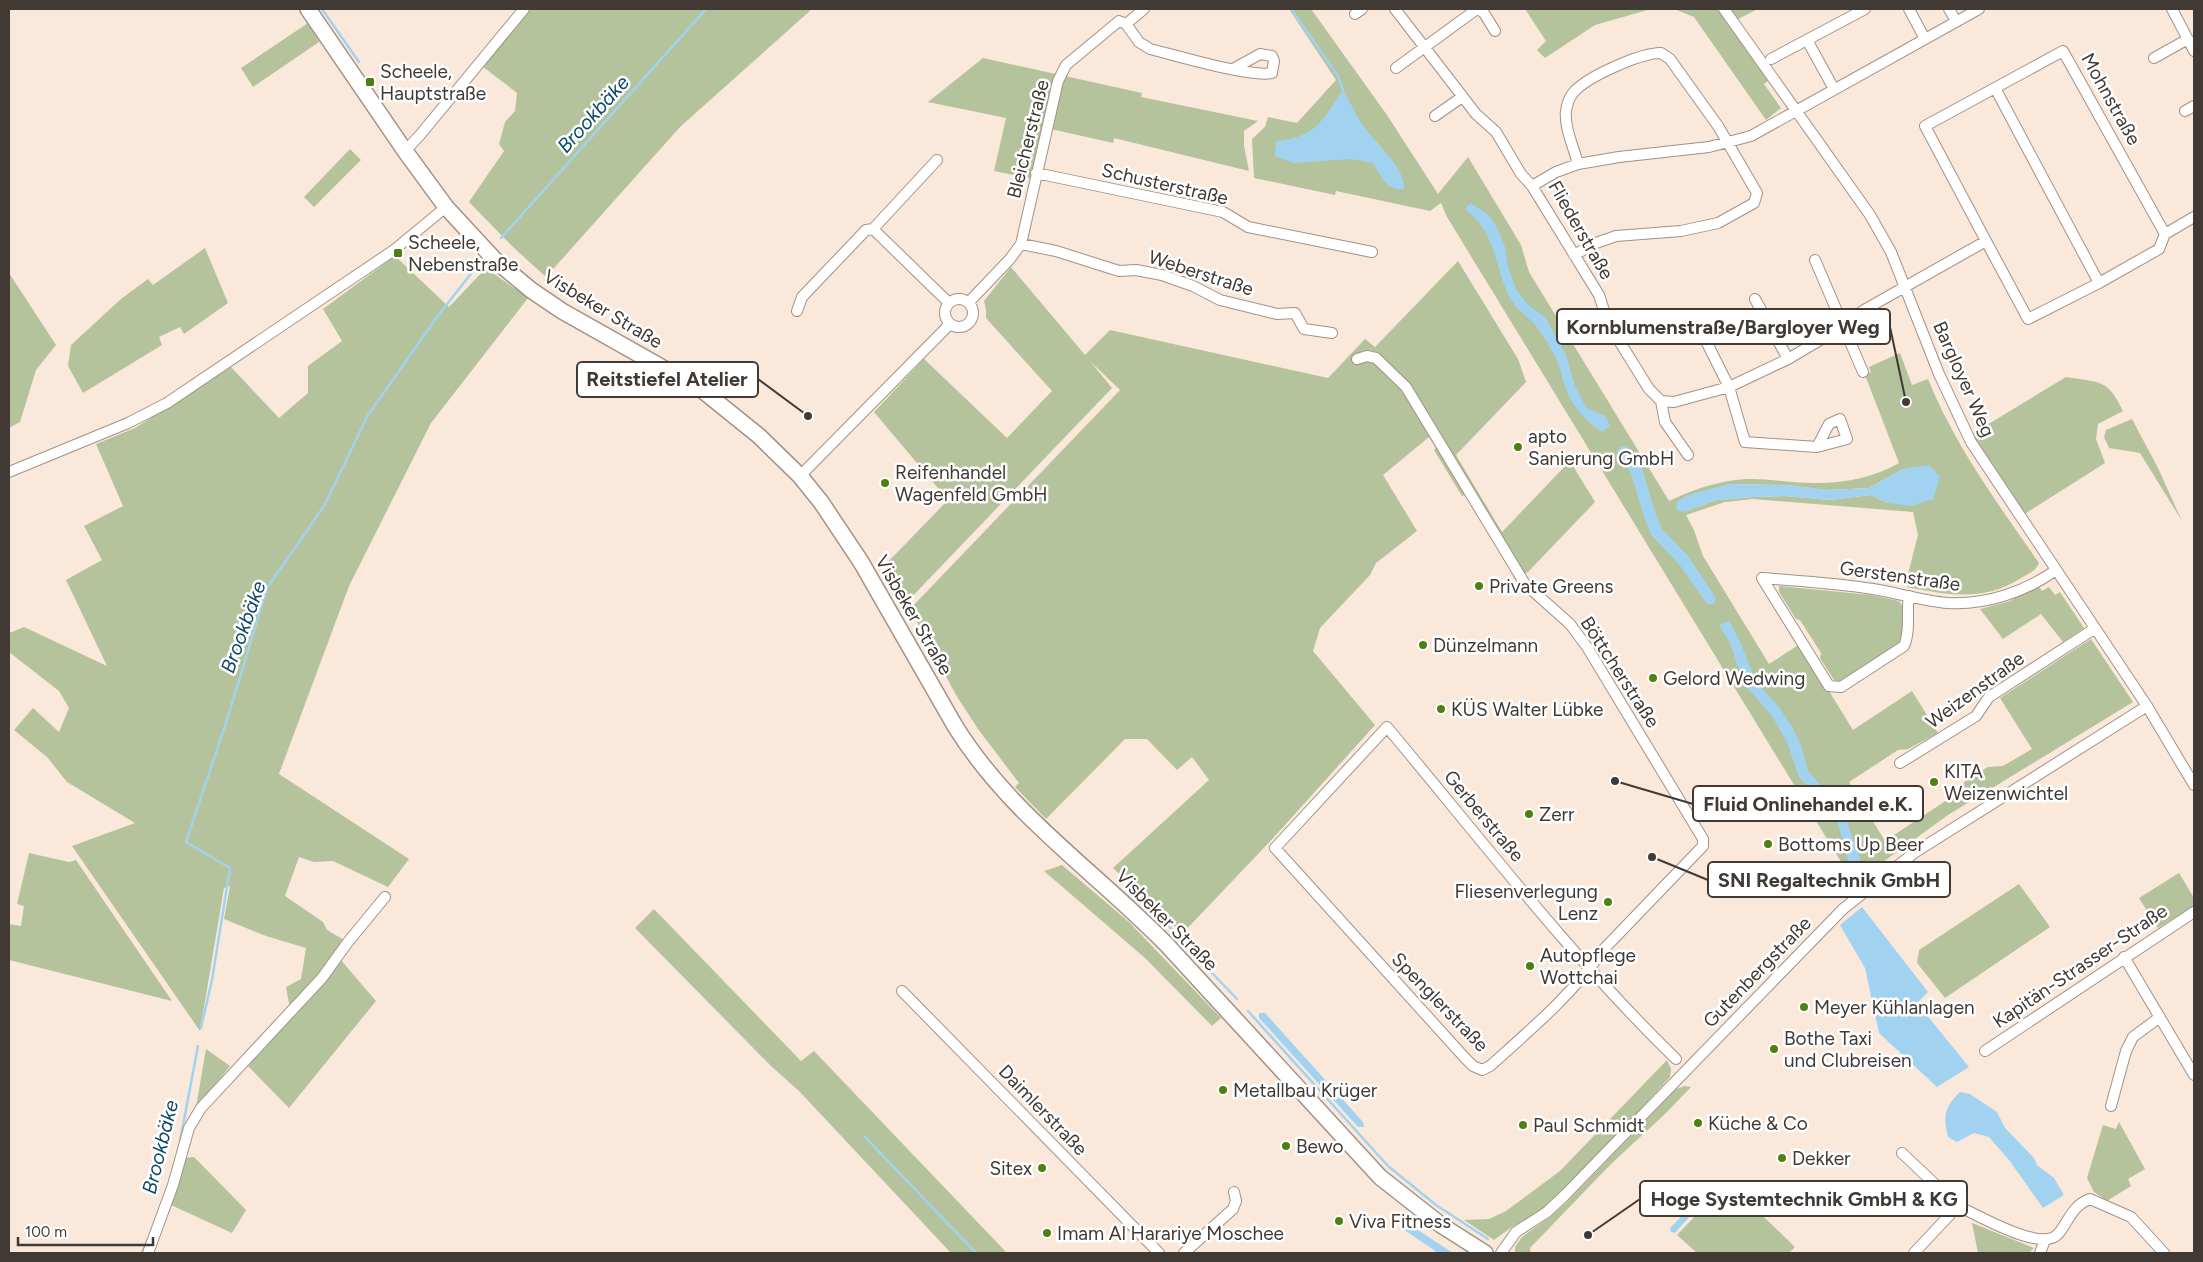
<svg xmlns="http://www.w3.org/2000/svg" width="2203" height="1262" viewBox="0 0 2203 1262" font-family="Figtree,sans-serif">
	<style>
		.green { fill: #b4c39b; fill-rule: evenodd }
		.water { fill: #a1d3f1 }
		.lines { fill: none; stroke-linecap: round; stroke-linejoin: round }
		.stream { stroke: #a1d3f1; stroke-width: 2.5 }
		.street-casing { stroke: #a29286; stroke-width: 12 }
		.secondary-casing { stroke: #a29286; stroke-width: 18 }
		.street { stroke: #fff; stroke-width: 10 }
		.secondary { stroke: #fff; stroke-width: 15 }
		.poi-dot { fill: #4e8012; stroke: #fff; stroke-width: 2 }
		.labels { text-anchor: middle; dominant-baseline: central; stroke-width: 5; stroke-linejoin: round; paint-order: stroke }
		.poi-label { font-size: 19px; fill: #403934; stroke: #fff; text-anchor: start }
		.street-label { font-size: 19px; fill: #403934; stroke: #fff }
		.water-label { font-size: 20px; font-style: italic; fill: #0b4a68; stroke: #fff }
		.leader { fill: none; stroke: #403934; stroke-width: 2 }
		.callout-dot { fill: #403934; stroke: #fff; stroke-width: 2 }
		.callout { fill: #fff; stroke: #403934; stroke-width: 2 }
		.callout-label { font-size: 20px; text-anchor: middle; font-weight: bold; fill: #403934 }
	</style>
	<rect width="100%" height="100%" fill="#fae8db"/>
	<path class="green" d="M529 9H812L680 127 546 277 513 247 469 202 504 151 499 144 505 122 515 111 517 93 482 66Z
		M1289 9H1311L1387 115 1438 194 1468 157 1521 245 1529 272 1669 501C1694 489 1718 481 1746 479 1770 478 1794 484 1818 483 1847 483 1874 477 1899 463L1865 375 1871 372 1869 367 1900 353 1912 385 1928 379C1955 446 1998 504 2039 563 2036 571 2028 574 2021 578 1984 602 1948 595 1907 587V578L1918 535 1913 512 1753 499 1725 502 1686 515 1694 530 1703 556 1769 664 1800 644 1853 730 1912 691 1938 733 1908 749 1898 750 1849 782 1885 841 1956 794 1966 780 1988 767 2003 766 2032 749 2000 698 2091 639 2133 702 1948 815 1854 883 1447 217 1441 203 1430 211 1336 191 1335 195 1254 178 1252 139 1265 127 1268 117 1297 123 1336 80ZM1903 469 1888 503 1871 495 1830 500 1784 496 1754 497 1717 500 1683 512 1728 484 1786 485 1828 490 1869 488Z
		M1525 9H1651L1595 25 1545 58 1537 50 1546 41Z
		M1674 9H1717L1768 81 1764 84 1781 108 1766 120 1694 17Z
		M1729 9H1758L1736 20Z
		M308 23 319 42 253 87 241 68Z
		M983 58 1142 93 1141 97 1258 121 1244 131V146L1249 171 1114 138 1113 143 1042 127 1032 179 994 171 1006 118 928 102Z
		M350 149 361 160 314 207 304 197Z
		M205 248 228 303 184 334 180 327 159 337 162 345 83 393 68 366 71 345 121 299 148 279 153 285Z
		M395 256 449 307 486 268 528 298 431 423 349 586 279 774 409 859 388 887 333 861 314 862 299 857 285 896 323 922 327 930 346 941 320 976 290 1009 286 987 301 979 306 948 266 936 224 919 230 886 224 888 200 1031 72 846 135 823 67 782 47 757 14 730 33 708 59 732 69 708 59 691 9 652V633L24 627 107 666 66 580 102 560 84 526 123 506 96 444 135 428 231 367 279 418 308 393V366L342 341 323 309Z
		M1458 261 1518 359 1526 382 1456 455 1502 532 1570 461 1595 502 1528 572 1514 579 1512 572 1465 495 1462 496 1434 450 1436 448 1429 437 1383 475 1417 531 1376 563 1370 575 1320 628 1313 651 1375 725 1275 836 1182 934 1113 868 1209 780 1192 757 1177 770 1147 739H1125L1046 819 1015 787 1019 783 978 729 956 695 910 609 1120 390 1090 361 1112 388 905 604 885 565 948 500 874 412 924 359 1007 438 1052 391 986 318V310L984 301 1011 267 1085 355 1110 330 1328 378 1365 339 1375 347Z
		M9 273 56 345 36 370 20 422 9 428Z
		M2066 377C2101 383 2107 378 2123 411L2098 424 2096 439 2105 463 2023 515 1972 434Z
		M2132 419 2158 468 2182 521 2140 453 2109 448 2104 437 2106 430Z
		M2038 585 2042 591 2049 587 2055 595 2060 592 2084 628 2063 642 2041 614 2003 639 1980 609 2010 601Z
		M1779 586 1871 595 1899 601 1903 606 1904 641 1842 682 1834 680 1820 658 1821 653 1800 620 1796 619 1779 592Z
		M29 853 69 862 76 860 172 1001 9 960V924L21 926 24 906 17 904Z
		M1062 865 1129 922 1221 1018 1212 1026 1145 958 1044 871Z
		M2179 873 2194 898V906L2158 928 2139 898Z
		M2019 884 2050 927 1945 998 1917 963 1919 950Z
		M654 909 801 1061 814 1051 1007 1253H951L799 1091 771 1066 635 928Z
		M339 958 376 1001 289 1108 248 1066 323 980Z
		M206 1049 230 1066 214 1086 202 1105 196 1107Z
		M1667 1060 1671 1069 1670 1077 1603 1150 1544 1209 1512 1227 1494 1240 1464 1220 1489 1219 1506 1211 1560 1171Z
		M1685 1086 1691 1087 1665 1114 1611 1164 1530 1248 1531 1253 1515 1252V1247L1522 1237 1550 1217 1569 1200 1676 1089Z
		M2119 1122 2145 1169 2128 1179 2131 1186 2107 1201 2094 1192 2087 1178 2103 1125 2116 1129Z
		M194 1157 246 1210 232 1233 171 1205 185 1158Z
		M1734 1188 1795 1247 1789 1253H1697L1677 1235 1701 1210 1707 1216Z
		M1972 1223 2034 1248 2029 1253H1978Z"/>
	<path class="water" d="M1343 90C1349 100 1354 111 1360 121 1372 141 1406 167 1404 189 1385 190 1382 177 1373 163L1351 159 1293 163 1275 156 1276 141C1315 138 1323 120 1343 90Z
		M1470 203 1489 215 1498 229 1505 247 1508 267 1516 289 1527 304 1545 317 1566 355 1575 386 1586 407 1605 416 1610 426 1602 432C1586 421 1573 408 1566 389 1562 381 1562 372 1558 363 1553 352 1545 338 1537 327 1528 316 1515 309 1509 296 1493 262 1497 234 1465 209Z
		M1621 446H1627L1642 468 1656 515 1662 529 1688 556 1716 598 1714 604H1707L1679 564 1652 536 1645 520 1631 473 1617 452Z
		M1929 465 1940 477 1933 499 1911 506 1888 503 1871 495 1830 500 1784 496 1754 497 1717 500 1683 512 1677 510 1676 503 1685 496 1728 484 1786 485 1828 490 1869 488 1903 469Z
		M1729 621 1739 639 1756 682 1778 706 1791 725 1801 745 1808 771 1827 793 1820 799 1799 777 1787 742 1772 716 1744 684 1730 643 1719 625Z
		M1834 801 1846 819 1863 868 1857 874 1851 871 1838 824 1826 805Z
		M1862 907 1928 992 1917 1003 1969 1067 1937 1087 1879 1033 1865 968 1840 925Z
		M1259 1013H1265L1363 1122 1364 1127H1358L1259 1018Z
		M1960 1092 1970 1094 1997 1112 2005 1128 2034 1158 2037 1165 2054 1178 2064 1195 2043 1208 2009 1160 1989 1137 1974 1133 1957 1142 1948 1137C1943 1117 1944 1107 1960 1092Z
		M1688 1210 1692 1214 1675 1233 1671 1232 1670 1228Z
		M1406 1223 1409 1224 1453 1253H1438L1406 1231 1404 1227Z"/>
	<g class="lines">
		<path class="stream" d="M322 9 359 62
			M1291 9 1338 76 1343 90
			M501 238 706 9
			M1127 886 1148 904 1202 961
			M1212 973 1237 999
			M1248 1011 1388 1166 1436 1205 1488 1239
			M201 1028 212 980 230 868 186 842 227 720 267 588 324 506 368 415 437 317 481 261
			M864 1136 976 1253
			M180 1141 198 1046
			M142 1253 147 1241"/>
		<defs>
			<path id="street" d="M1395 9 1476 114 1496 132 1521 174 1532 186 1599 295 1608 323 1649 389 1661 401
				M1478 9 1484 13 1495 31
				M1724 9 1870 215 1891 252 1939 374 1971 442 2147 706 2194 785
				M1909 9 1925 39
				M1949 9 1956 21
				M2172 9 2194 51
				M1355 14 1362 9
				M1126 24 1139 42 1150 49C1175 55 1251 78 1272 73L1274 61 1272 56 1260 54 1233 69
				M1807 40 1834 89
				M2154 58 2188 39
				M1771 59 1865 9
				M1396 68 1477 9
				M1995 88 2099 283
				M2185 111 2194 106
				M1435 116 1462 97
				M405 151 420 135 524 9
				M1036 173 1223 212 1248 227 1372 252
				M1532 186 1556 172 1578 164 1619 157 1709 147 1751 136 1979 9
				M873 229 949 303
				M1986 241 1925 126 2063 51 2165 234
				M1021 244 1056 251 1119 271 1136 270 1162 275 1193 286 1220 300 1277 314 1295 313 1304 329 1332 333
				M1574 255 1596 243 1616 236 1681 231 1718 223 1754 203 1757 193 1718 126 1670 59 1661 53C1640 53 1586 77 1573 93 1569 98 1567 104 1566 111 1564 127 1574 148 1578 164
				M1815 260 1863 372
				M945 313a14 14 0 1 1 28 0a14 14 0 1 1-28 0Z
				M1755 299 1788 359
				M969 302 1010 259 1021 244 1058 81 1066 65 1119 21 1126 24 1144 9
				M797 311 802 297 866 230 873 229 937 160
				M1698 325 1729 387 1745 442 1817 447 1847 439 1840 419 1829 424 1817 447
				M1357 359 1367 356 1376 358 1406 387 1525 584 1570 624 1587 647 1703 839V846L1603 950C1573 994 1529 1031 1490 1066L1482 1070 1473 1066 1465 1058 1275 848 1387 727C1480 838 1572 958 1676 1059
				M1661 401 1674 402 1729 387 1788 359 1832 333 1864 310 1986 241 2028 319 2099 283 2159 249 2165 234 2194 217
				M1661 401 1665 422 1688 455
				M9 472 128 423 167 403 394 250 446 207
				M800 476 950 324
				M1762 578C1799 581 1836 583 1873 589 1898 593 1923 601 1948 603 1986 605 2025 592 2056 570
				M1762 578 1829 686 1841 687 1904 646C1911 631 1906 612 1909 596
				M1900 763 1976 716 1989 697 2094 629
				M2124 957 2194 1075
				M902 991 1159 1253
				M1985 1051 2194 912
				M2111 1106 2126 1051 2133 1037 2160 1017
				M1902 1153 1958 1206
				M148 1253 173 1185 189 1128 201 1108 322 978 348 942 385 897
				M1184 1253 1233 1209 1236 1201 1234 1192
				M1501 1253 1516 1232 1547 1212 1565 1195 1843 909 1914 853 2147 706
				M1914 1253 1958 1206C1978 1215 2043 1254 2059 1233 2069 1220 2073 1205 2090 1199L2131 1217 2164 1253
				M2040 1253 2045 1240"/>
			<path id="secondary" d="M308 9 405 151 446 207 495 260 531 290 562 311 702 390 759 436 800 476 821 502 861 562 955 726C1010 815 1095 871 1167 945L1380 1177 1441 1225 1485 1253"/>
		</defs>
		<use href="#street" class="street-casing"/>
		<use href="#secondary" class="secondary-casing"/>
		<use href="#street" class="street"/>
		<use href="#secondary" class="secondary"/>
	</g>
	<g class="poi-dot">
		<rect x="365" y="77" width="10" height="10" rx="2.5"/>
		<rect x="393" y="248" width="10" height="10" rx="2.5"/>
		<circle cx="1518" cy="447" r="5"/>
		<circle cx="885" cy="483" r="5"/>
		<circle cx="1479" cy="586" r="5"/>
		<circle cx="1423" cy="645" r="5"/>
		<circle cx="1653" cy="678" r="5"/>
		<circle cx="1441" cy="709" r="5"/>
		<circle cx="1934" cy="782" r="5"/>
		<circle cx="1529" cy="814" r="5"/>
		<circle cx="1768" cy="844" r="5"/>
		<circle cx="1608" cy="902" r="5"/>
		<circle cx="1530" cy="966" r="5"/>
		<circle cx="1804" cy="1007" r="5"/>
		<circle cx="1774" cy="1049" r="5"/>
		<circle cx="1223" cy="1090" r="5"/>
		<circle cx="1698" cy="1123" r="5"/>
		<circle cx="1523" cy="1125" r="5"/>
		<circle cx="1286" cy="1146" r="5"/>
		<circle cx="1782" cy="1158" r="5"/>
		<circle cx="1042" cy="1168" r="5"/>
		<circle cx="1339" cy="1221" r="5"/>
		<circle cx="1047" cy="1233" r="5"/>
	</g>
	<g class="labels">
		<g class="poi-label">
			<text x="380" y="71">Scheele,<tspan x="380" dy="22">Hauptstraße</tspan></text>
			<text x="408" y="242">Scheele,<tspan x="408" dy="22">Nebenstraße</tspan></text>
			<text x="1528" y="436">apto<tspan x="1528" dy="22">Sanierung GmbH</tspan></text>
			<text x="895" y="472">Reifenhandel<tspan x="895" dy="22">Wagenfeld GmbH</tspan></text>
			<text x="1489" y="586">Private Greens</text>
			<text x="1433" y="645">Dünzelmann</text>
			<text x="1663" y="678">Gelord Wedwing</text>
			<text x="1451" y="709">KÜS Walter Lübke</text>
			<text x="1944" y="771">KITA<tspan x="1944" dy="22">Weizenwichtel</tspan></text>
			<text x="1539" y="814">Zerr</text>
			<text x="1778" y="844">Bottoms Up Beer</text>
			<text x="1598" y="891" text-anchor="end">Fliesenverlegung<tspan x="1598" dy="22">Lenz</tspan></text>
			<text x="1540" y="955">Autopflege<tspan x="1540" dy="22">Wottchai</tspan></text>
			<text x="1814" y="1007">Meyer Kühlanlagen</text>
			<text x="1784" y="1038">Bothe Taxi<tspan x="1784" dy="22">und Clubreisen</tspan></text>
			<text x="1233" y="1090">Metallbau Krüger</text>
			<text x="1708" y="1123">Küche &amp; Co</text>
			<text x="1533" y="1125">Paul Schmidt</text>
			<text x="1296" y="1146">Bewo</text>
			<text x="1792" y="1158">Dekker</text>
			<text x="1032" y="1168" text-anchor="end">Sitex</text>
			<text x="1349" y="1221">Viva Fitness</text>
			<text x="1057" y="1233">Imam Al Harariye Moschee</text>
		</g>
		<g class="street-label">
			<text transform="translate(2111 99) rotate(61)">Mohnstraße</text>
			<text transform="translate(1028 139) rotate(-76)">Bleicherstraße</text>
			<text transform="translate(1165 184) rotate(13)">Schusterstraße</text>
			<text transform="translate(1581 230) rotate(60)">Fliederstraße</text>
			<text transform="translate(1201 273) rotate(18)">Weberstraße</text>
			<text transform="translate(603 309) rotate(31)">Visbeker Straße</text>
			<text transform="translate(1964 379) rotate(66)">Bargloyer Weg</text>
			<text transform="translate(1900 576) rotate(8)">Gerstenstraße</text>
			<text transform="translate(914 615) rotate(60)">Visbeker Straße</text>
			<text transform="translate(1620 672) rotate(57)">Böttcherstraße</text>
			<text transform="translate(1975 690) rotate(-36)">Weizenstraße</text>
			<text transform="translate(1484 816) rotate(50)">Gerberstraße</text>
			<text transform="translate(1167 920) rotate(45)">Visbeker Straße</text>
			<text transform="translate(2080 966) rotate(-34)">Kapitän-Strasser-Straße</text>
			<text transform="translate(1757 972) rotate(-46)">Gutenbergstraße</text>
			<text transform="translate(1440 1002) rotate(46)">Spenglerstraße</text>
			<text transform="translate(1043 1110) rotate(46)">Daimlerstraße</text>
		</g>
		<g class="water-label">
			<text transform="translate(593 114) rotate(-48)">Brookbäke</text>
			<text transform="translate(243 627) rotate(-70)">Brookbäke</text>
			<text transform="translate(160 1147) rotate(-76)">Brookbäke</text>
		</g>
	</g>
	<path class="leader" d="M1906 402L1890 327M808 416L758 379M1615 781L1693 804M1652 857L1708 880M1588 1235L1640 1199"/>
	<g class="callout-dot">
		<circle cx="1906" cy="402" r="5"/>
		<circle cx="808" cy="416" r="5"/>
		<circle cx="1615" cy="781" r="5"/>
		<circle cx="1652" cy="857" r="5"/>
		<circle cx="1588" cy="1235" r="5"/>
	</g>
	<g class="callout">
		<rect x="1557" y="309" width="333" height="35" rx="5"/>
		<rect x="577" y="362" width="181" height="35" rx="5"/>
		<rect x="1693" y="786" width="230" height="35" rx="5"/>
		<rect x="1708" y="862" width="242" height="35" rx="5"/>
		<rect x="1640" y="1181" width="327" height="35" rx="5"/>
	</g>
	<g class="callout-label">
		<text x="1723" y="334">Kornblumenstraße/Bargloyer Weg</text>
		<text x="667" y="386">Reitstiefel Atelier</text>
		<text x="1808" y="811">Fluid Onlinehandel e.K.</text>
		<text x="1829" y="887">SNI Regaltechnik GmbH</text>
		<text x="1804" y="1206">Hoge Systemtechnik GmbH &amp; KG</text>
	</g>
	<rect width="2203" height="1262" fill="none" stroke="#403934" stroke-width="20"/>
	<path d="M18 1237v8h135v-8" fill="none" stroke="#403934" stroke-width="2.5"/>
	<text x="25" y="1237" font-size="15" fill="#403934" stroke="#ffffff" stroke-width="4" paint-order="stroke">100 m</text>
</svg>
